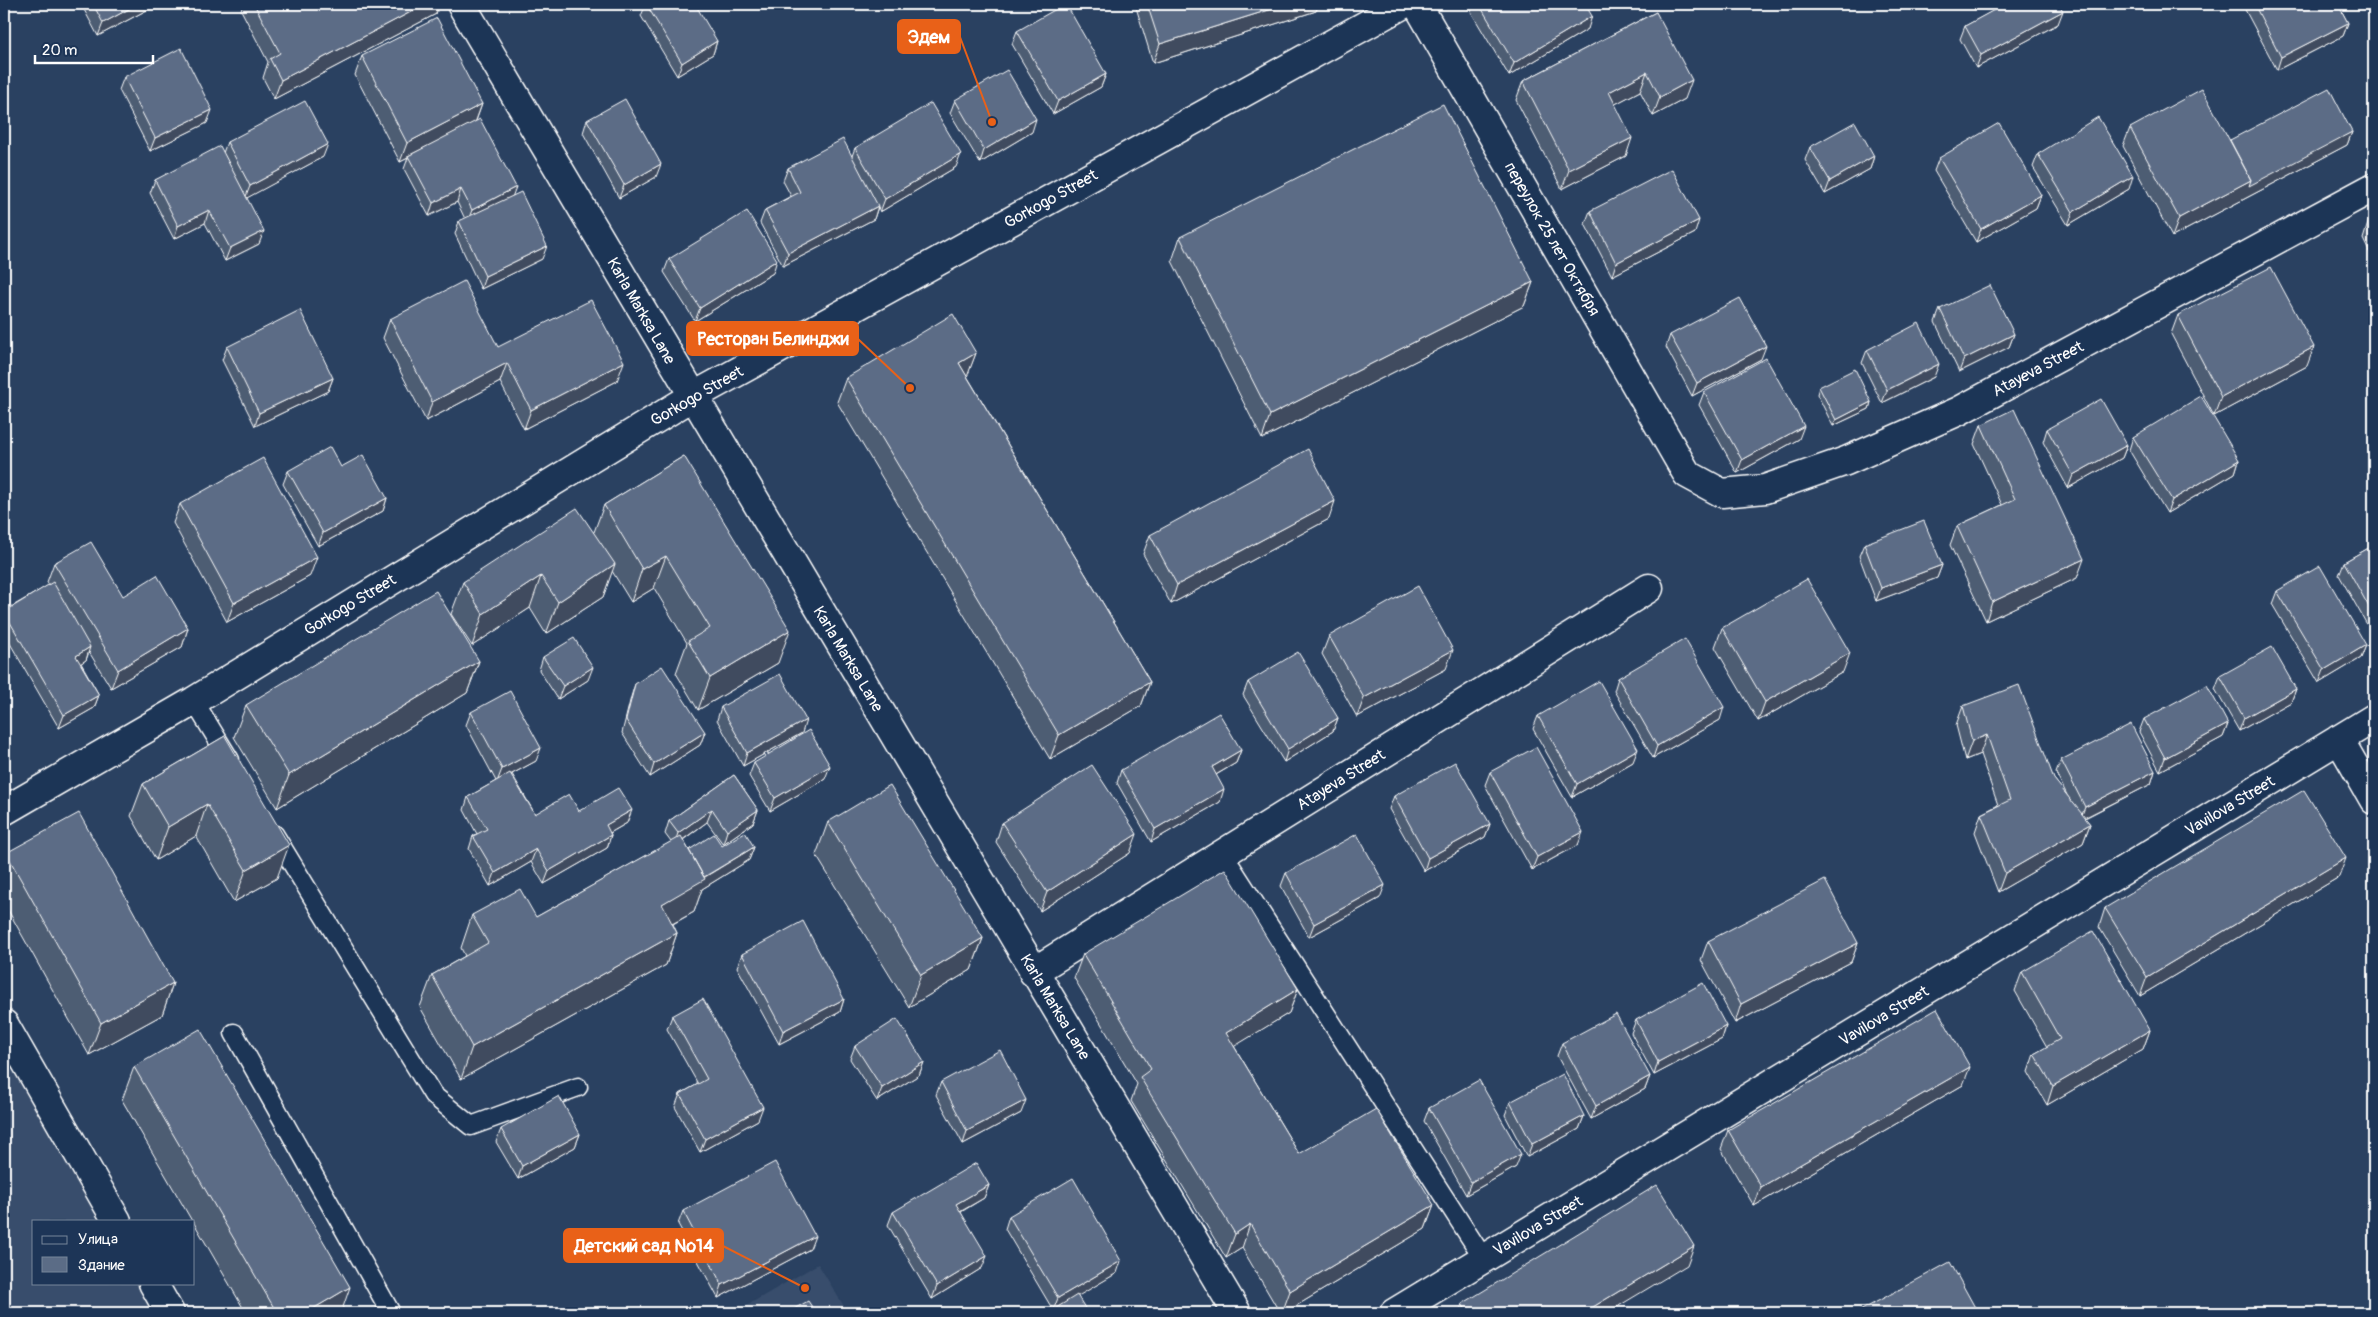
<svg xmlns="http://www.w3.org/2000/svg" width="2378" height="1317" viewBox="0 0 2378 1317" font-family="Pangolin,sans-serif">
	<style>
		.built { fill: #394e6c }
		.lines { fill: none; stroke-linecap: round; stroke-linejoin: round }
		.lane-casing { stroke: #fff; stroke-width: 21 }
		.street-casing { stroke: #fff; stroke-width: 31 }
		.lane { stroke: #1d3557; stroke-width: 18 }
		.street { stroke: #1d3557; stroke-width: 28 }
		.wall { fill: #4e5d73; stroke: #fff }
		.shaded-wall { fill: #404c5e; stroke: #fff }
		.building { fill: #5b6c86; stroke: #fff }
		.labels { text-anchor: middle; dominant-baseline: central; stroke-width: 5; stroke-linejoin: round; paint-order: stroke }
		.street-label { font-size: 16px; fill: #fff; stroke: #1d3557 }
		.leader { fill: none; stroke: #e96118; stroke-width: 2 }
		.callout-dot { fill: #e96118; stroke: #1d3557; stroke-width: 2 }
		.callout { fill: #e96118; stroke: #e96118; stroke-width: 2 }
		.callout-label { font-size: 18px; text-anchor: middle; font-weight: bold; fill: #fff }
	</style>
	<rect width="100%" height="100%" fill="#2a4161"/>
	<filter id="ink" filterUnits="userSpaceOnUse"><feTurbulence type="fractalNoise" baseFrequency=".02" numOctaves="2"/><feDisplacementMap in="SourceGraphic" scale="10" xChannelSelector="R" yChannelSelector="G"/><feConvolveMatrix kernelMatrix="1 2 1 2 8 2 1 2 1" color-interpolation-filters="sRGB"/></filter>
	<g filter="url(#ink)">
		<path class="built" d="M4 1024 117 1221H34V1283H153L170 1313H4Z
			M818 1264 848 1313H734Z"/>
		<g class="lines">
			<defs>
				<path id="lane" d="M194 701 230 760
					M274 834 433 1095 471 1126 578 1087
					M1223 854 1484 1259
					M234 1033 391 1313"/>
				<path id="street" d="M461 4 1237 1313
					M1417 4 1687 474 1722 493 1765 489 1846 461 1959 411 2374 187
					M2339 739 2374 800
					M4 811 194 701 692 397 1404 4
					M1033 972 1649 588
					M4 1024 117 1221
					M153 1283 170 1313
					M1394 1313 2374 718"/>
			</defs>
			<use href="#lane" class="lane-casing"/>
			<use href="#street" class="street-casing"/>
			<use href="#lane" class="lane"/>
			<use href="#street" class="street"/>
		</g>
		<path class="wall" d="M81 4H158L98 36Z
			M243 4H439L436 14 274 99 263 78 268 62 241 10Z
			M646 4 717 41 713 54 677 76 641 16Z
			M1135 4H1319L1316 11 1153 63Z
			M1474 4H1585L1588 29 1509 76 1471 12Z
			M1994 4H2059L2058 24 1976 68 1960 39 1965 26 1997 9Z
			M2242 4H2338L2348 23 2343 36 2277 70Z
			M1656 12 1685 99 1653 116 1640 91 1615 104 1626 156 1562 189 1516 100 1523 81Z
			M1017 31 1106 74 1101 87 1053 114 1012 44Z
			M362 56 482 104 476 121 542 259 481 289 455 234 459 221 465 219 457 202 429 216 404 169 408 158 400 162 355 75Z
			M124 77 207 123 150 151 119 90Z
			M955 100 1032 132 980 163 950 113Z
			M587 120 656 177 619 198 583 133Z
			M2130 128 2230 140 2352 132 2347 145 2172 237 2123 146Z
			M227 142 323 157 246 198 259 244 225 261 205 223 174 239 150 193 155 180 223 153Z
			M1810 147 1874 156 1870 169 1825 194 1805 160Z
			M855 148 956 167 880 212 878 207 874 219 783 266 760 223 765 210 791 196 783 181 788 168 852 156Z
			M2038 154 2129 189 2068 225 2033 167Z
			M1939 158 2041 195 2036 208 1976 242 1934 171Z
			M1590 211 1695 233 1612 276 1585 224Z
			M2374 217V262L2363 239 2369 220Z
			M1180 237 1533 282 1524 306 1262 439 1172 261Z
			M669 259 773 273 695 321 664 272Z
			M1940 309 2014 334 2009 347 1959 372 1935 322Z
			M2178 315 2307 366 2214 416 2171 334Z
			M390 319 498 347 617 381 524 429 500 382 426 421 383 338Z
			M1670 335 1761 359 1692 396 1666 347Z
			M227 347 333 378 328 391 255 426 222 360Z
			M1867 350 1934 377 1882 403 1862 363Z
			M976 353 967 376 1150 682 1141 706 1050 759 837 402 846 378Z
			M1819 387 1871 402 1869 409 1833 426 1817 394Z
			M1704 392 1799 439 1737 473 1699 405Z
			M1981 425 2077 578 1986 621 1950 545 1957 526 2002 505 1974 444Z
			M2047 429 2127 445 2122 458 2068 488 2043 442Z
			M2133 437 2239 460 2235 473 2167 513 2129 450Z
			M684 456 778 663 698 710 676 673 687 643 654 588 631 602 612 571 603 597 546 634 530 608 472 646 451 614 463 582 594 532 604 505Z
			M341 467 387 498 383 511 318 546 283 484 288 471Z
			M180 504 310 576 227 622 173 523Z
			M1329 519 1171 604 1143 554 1150 535Z
			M1864 544 1942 565 1937 578 1876 601 1859 556Z
			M2374 545V637L2339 575 2344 562Z
			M54 563 188 628 182 647 111 688 89 652 86 660 81 663 99 695 94 708 59 728 4 633V611L49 585 47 582Z
			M2277 591 2366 645 2361 658 2319 683 2272 604Z
			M1722 628 1843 672 1758 721 1715 647Z
			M1329 636 1446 669 1357 717 1322 654Z
			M543 657 588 680 558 699 539 670Z
			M479 661 467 693 277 808 234 737 246 705Z
			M2220 676 2296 689 2291 702 2239 731 2215 689Z
			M1618 678 1720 720 1653 758 1614 691Z
			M1248 682 1338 718 1333 731 1284 762 1243 695Z
			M635 684 705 732 700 745 650 777 622 733 631 697Z
			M1963 706 2054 779 2069 799 2056 773 2061 760 2155 771 2151 784 2085 818 2090 824 2083 843 1998 892 1975 832 1981 814 1998 805 1980 754 1965 760 1956 725Z
			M721 707 802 733 743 766 717 720Z
			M471 712 536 761 512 774 535 814 579 811 627 823 610 833 611 835 607 848 544 884 531 862 490 886 469 849 473 836 477 834 464 810 468 797 496 781 466 725Z
			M1538 716 1633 762 1572 797 1533 729Z
			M2144 719 2228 724 2223 737 2160 771 2139 732Z
			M225 736 277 878 234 902 196 836 156 860 131 816 143 784Z
			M1241 750 1236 763 1216 775 1220 802 1151 842 1117 783 1121 770Z
			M754 763 825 779 770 811 749 776Z
			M1490 772 1578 845 1532 870 1485 785Z
			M734 775 758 810 753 823 723 844 707 822 683 840 689 850 722 846 754 847 749 860 702 889 694 912 673 924 677 933 666 965 461 1079 420 1007 432 975 465 956 461 948 472 915 536 917 671 842 665 834 669 821Z
			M1394 796 1490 824 1485 837 1424 871 1389 809Z
			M828 822 983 938 971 970 909 1007 816 855Z
			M1002 823 1130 853 1040 911 996 842Z
			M6 853 173 983 162 1015 89 1055 4 903V859Z
			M1286 873 1380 898 1309 937 1281 886Z
			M2339 877 2140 996 2099 927 2105 908Z
			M1708 941 1858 943 1851 962 1735 1023 1701 960Z
			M742 954 844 999 840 1012 779 1044 737 967Z
			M1083 954 1298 989 1289 1013 1234 1046 1299 1154 1434 1205 1425 1229 1284 1313H1280L1242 1248 1226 1258 1131 1101 1137 1084 1074 978Z
			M2022 972 2150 1030 2143 1049 2047 1105 2028 1072 2034 1054 2047 1047 2015 991Z
			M672 1016 758 1120 700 1152 675 1107 680 1094 698 1084 667 1029Z
			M1636 1020 1726 1026 1722 1039 1654 1075 1631 1033Z
			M1562 1043 1650 1076 1645 1089 1591 1119 1557 1056Z
			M855 1046 924 1062 919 1075 877 1101 850 1059Z
			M134 1067 341 1313H246L194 1223V1221H192L122 1100Z
			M941 1082 1021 1113 963 1144 936 1095Z
			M1963 1085 1754 1206 1721 1149 1728 1130Z
			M1510 1102 1584 1116 1579 1129 1527 1157 1505 1115Z
			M1429 1108 1516 1167 1466 1195 1424 1121Z
			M501 1129 580 1134 575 1147 518 1179 496 1142Z
			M989 1185 984 1198 961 1212 982 1268 932 1299 888 1225 893 1212Z
			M683 1211 810 1249 718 1298 678 1224Z
			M1009 1216 1117 1273 1053 1310 1005 1229Z
			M1462 1304 1468 1313H1459Z"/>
		<path class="shaded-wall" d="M138 4H158L98 36 103 23Z
			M426 4H439L436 14 274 99 281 80Z
			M1288 4H1319L1316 11 1153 63 1160 44Z
			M2063 11 2058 24 1976 68 1981 55Z
			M1592 16 1588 29 1509 76 1514 63Z
			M2348 23 2343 36 2277 70 2281 57Z
			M717 41 713 54 677 76 682 63Z
			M1647 72 1640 91 1602 111 1609 92Z
			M1106 74 1101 87 1053 114 1058 101Z
			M1692 80 1685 99 1653 116 1660 97Z
			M482 104 475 123 408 156V158L400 162 407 143Z
			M212 110 207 123 150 151 155 138Z
			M1036 119 1032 132 980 163 984 150Z
			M2352 132 2347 145 2172 237 2179 218 2251 180Z
			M1632 138 1626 156 1562 189 1569 170Z
			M328 144 323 157 245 199 250 186Z
			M961 154 956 167 880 212 885 199Z
			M1874 156 1870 169 1825 194 1830 181Z
			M661 164 656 177 619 198 624 185Z
			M2133 176 2129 189 2068 225 2073 212Z
			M516 187 511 200 467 223 472 210Z
			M461 189 457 202 429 216 433 203Z
			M2041 195 2036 208 1976 242 1981 229Z
			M878 206 874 219 783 266 788 253Z
			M209 210 205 223 174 239 178 226Z
			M1699 220 1695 233 1612 276 1616 263Z
			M264 231 259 244 225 261 230 248Z
			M547 246 542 259 481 289 485 276Z
			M777 260 773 273 695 321 700 308Z
			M1533 282 1524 306 1262 439 1270 415Z
			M2014 334 2009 347 1959 372 1964 359Z
			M1766 346 1761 359 1692 396 1697 383Z
			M2314 347 2307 366 2214 416 2221 397Z
			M976 353 967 377 959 363Z
			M624 362 617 381 524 429 531 410Z
			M507 363 500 382 426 421 432 402Z
			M1939 364 1934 377 1882 403 1887 390Z
			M333 378 328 391 255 426 259 413Z
			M1871 402 1869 409 1833 426 1836 420Z
			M1804 426 1799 439 1737 473 1742 460Z
			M2127 445 2122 458 2068 488 2073 475Z
			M2239 460 2235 473 2167 513 2172 500Z
			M387 498 383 511 318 546 323 533Z
			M1335 501 1329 519 1171 604 1177 585Z
			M666 556 654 588 631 602 642 569Z
			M317 557 310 576 227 622 234 603Z
			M2084 559 2077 578 1986 621 1992 602Z
			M615 564 603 597 546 634 558 602Z
			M1942 565 1937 578 1876 601 1881 588Z
			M541 576 530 608 472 646 483 614Z
			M188 628 182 647 111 688 118 670Z
			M790 630 778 663 698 710 710 678Z
			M2366 645 2361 658 2319 683 2324 670Z
			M90 647 86 660 72 669 76 656Z
			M1453 650 1446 669 1357 717 1364 698Z
			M1850 653 1843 672 1758 721 1765 702Z
			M479 661 467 693 277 808 289 775Z
			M593 667 588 680 558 699 563 686Z
			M1150 682 1141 706 1050 759 1059 735Z
			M2296 689 2291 702 2239 731 2244 718Z
			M99 695 94 708 59 728 64 715Z
			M1724 707 1720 720 1653 758 1657 746Z
			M1338 718 1333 731 1284 762 1288 749Z
			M806 720 802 733 743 766 747 753Z
			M2228 724 2223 737 2160 771 2165 758Z
			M705 732 700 745 650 777 654 764Z
			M1987 735 1980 754 1965 760 1972 741Z
			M541 748 536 761 497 782 502 769Z
			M1638 749 1633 762 1572 797 1577 784Z
			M1241 750 1236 763 1207 780 1212 767Z
			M830 766 825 779 770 811 775 798Z
			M2155 771 2151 784 2080 820 2085 807Z
			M1224 789 1220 802 1151 842 1155 829Z
			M207 804 196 836 156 860 168 827Z
			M712 809 707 822 674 846 678 833Z
			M632 810 627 823 601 838 606 825Z
			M758 810 753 823 723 844 727 831Z
			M1490 824 1485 837 1424 871 1428 858Z
			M2090 824 2083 843 1998 892 2005 873Z
			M1583 832 1578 845 1532 870 1537 857Z
			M1137 834 1130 853 1040 911 1047 892Z
			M611 835 607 848 544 884 549 871Z
			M289 845 277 878 234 902 246 870Z
			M754 847 749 860 702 889 694 912 650 936 662 904 700 880Z
			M536 849 531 862 490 886 495 873Z
			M2346 858 2339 877 2140 996 2147 977Z
			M1385 885 1380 898 1309 937 1314 924Z
			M677 933 666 965 461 1079 472 1047Z
			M983 938 971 970 909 1007 921 975Z
			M1858 943 1851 962 1735 1023 1741 1004Z
			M173 983 162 1015 89 1055 101 1023Z
			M1298 989 1289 1013 1217 1057 1226 1033Z
			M844 999 840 1012 779 1044 783 1031Z
			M1726 1026 1722 1039 1654 1075 1658 1062Z
			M2150 1030 2143 1049 2047 1105 2053 1086Z
			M924 1062 919 1075 877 1101 882 1088Z
			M1970 1067 1963 1085 1754 1206 1761 1187Z
			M1650 1076 1645 1089 1591 1119 1596 1106Z
			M1026 1100 1021 1113 963 1144 967 1131Z
			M763 1107 758 1120 700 1152 705 1139Z
			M1584 1116 1579 1129 1527 1157 1532 1144Z
			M580 1134 575 1147 518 1179 522 1166Z
			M1521 1154 1516 1167 1466 1195 1471 1182Z
			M989 1185 984 1198 951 1217 956 1204Z
			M1434 1205 1425 1229 1284 1313H1282L1290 1291Z
			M1250 1224 1242 1248 1226 1258 1235 1234Z
			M815 1236 810 1249 718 1298 722 1285Z
			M1694 1246 1687 1265 1607 1313H1583Z
			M987 1256 982 1268 932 1299 937 1286Z
			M1121 1261 1117 1273 1053 1311 1058 1298Z
			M350 1287 341 1313H306Z"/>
		<path class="building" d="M93 4H138L103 23Z
			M254 4H426L281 80 270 59 280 53Z
			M646 4H695L717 41 682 63Z
			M1065 4H1066L1106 74 1058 101 1017 31Z
			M1147 4H1288L1160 44Z
			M1479 4H1585L1592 16 1514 63Z
			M2005 4H2059L2063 11 1981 55 1965 26Z
			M2254 4H2338L2348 23 2281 57Z
			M1656 12 1692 80 1660 97 1647 72 1609 92 1632 138 1569 170 1523 81Z
			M437 18 482 104 407 143 362 56Z
			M181 48 212 110 155 138 124 77Z
			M1007 70 1036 119 984 150 955 100Z
			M2329 88 2352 132 2249 186 2251 180 2230 140Z
			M2202 89 2251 180 2179 218 2130 128Z
			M625 99 661 164 624 185 587 120Z
			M305 101 328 144 250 186 227 142Z
			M931 103 961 154 885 199 855 148Z
			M1443 104 1533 282 1270 415 1180 237Z
			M2098 117 2133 176 2073 212 2038 154Z
			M480 119 516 187 472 210 461 189 433 203 408 156Z
			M1855 122 1874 156 1830 181 1810 147Z
			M1999 123 2041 195 1981 229 1939 158Z
			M843 139 878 206 788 253 765 210 800 192 788 168Z
			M220 146 264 231 230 248 209 210 178 226 155 180Z
			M1672 169 1699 220 1616 263 1590 211Z
			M521 192 547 246 485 276 459 221Z
			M747 211 777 260 700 308 669 259Z
			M2374 217V229L2369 220Z
			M2271 267 2314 347 2221 397 2178 315Z
			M464 281 498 347 591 300 624 362 531 410 507 363 432 402 390 319Z
			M1990 285 2014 334 1964 359 1940 309Z
			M1740 298 1766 346 1697 383 1670 335Z
			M300 310 333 378 259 413 227 347Z
			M953 314 976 353 959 363 1150 682 1059 735 846 378Z
			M1919 323 1939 364 1887 390 1867 350Z
			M1766 358 1804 426 1742 460 1704 392Z
			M1855 369 1871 402 1836 420 1819 387Z
			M2201 396 2239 460 2172 500 2133 437Z
			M2101 399 2127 445 2073 475 2047 429Z
			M2014 409 2084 559 1992 602 1957 526 2015 499 1981 425Z
			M330 447 341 467 363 455 387 498 323 533 288 471Z
			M1308 449 1335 501 1177 585 1150 535Z
			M684 456 790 630 710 678 688 641 710 628 666 556 642 569 604 505Z
			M263 458 317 557 234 603 180 504Z
			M577 508 615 564 558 602 541 576 483 614 463 582Z
			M1924 521 1942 565 1881 588 1864 544Z
			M91 542 123 596 157 575 188 628 118 670 54 563Z
			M2374 545V616L2344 562Z
			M2320 566 2366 645 2324 670 2277 591Z
			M1807 579 1850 653 1765 702 1722 628Z
			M53 582 90 647 76 656 99 695 64 715 4 612Z
			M1418 586 1453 650 1364 698 1329 636Z
			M436 591 479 661 289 775 246 705Z
			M574 638 593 667 563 686 543 657Z
			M1685 639 1724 707 1657 746 1618 678Z
			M2272 647 2296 689 2244 718 2220 676Z
			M1298 652 1338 718 1288 749 1248 682Z
			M662 666 705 732 654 764 626 720 635 684Z
			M780 674 806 720 747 753 721 707Z
			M1599 681 1638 749 1577 784 1538 716Z
			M2019 685 2054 779 2090 824 2005 873 1981 814 2010 800 1987 735 1972 741 1963 706Z
			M2207 685 2228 724 2165 758 2144 719Z
			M510 691 541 748 502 769 471 712Z
			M1219 713 1241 750 1212 767 1224 789 1155 829 1121 770Z
			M2131 724 2155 771 2085 807 2061 760Z
			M809 730 830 766 775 798 754 763Z
			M225 736 289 845 246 870 207 804 168 827 143 784Z
			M1536 747 1583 832 1537 857 1490 772Z
			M1455 762 1490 824 1428 858 1394 796Z
			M1092 765 1137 834 1047 892 1002 823Z
			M510 773 535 814 569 794 579 811 618 788 632 810 606 825 611 835 549 871 536 849 495 873 473 836 487 829 468 797Z
			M734 775 758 810 727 831 712 809 678 833 669 821Z
			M890 785 983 938 921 975 828 822Z
			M2304 790 2346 858 2147 977 2105 908Z
			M79 813 173 983 101 1023 6 853Z
			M745 832 754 847 704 877 689 850 714 834 722 846Z
			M1357 834 1385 885 1314 924 1286 873Z
			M681 836 705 879 662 904 677 933 472 1047 432 975 488 943 472 915 520 889 536 917Z
			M1225 869 1298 989 1226 1033 1299 1154 1376 1109 1434 1205 1290 1291 1250 1224 1235 1234 1140 1077 1151 1069 1083 954Z
			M1825 880 1858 943 1741 1004 1708 941Z
			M803 921 844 999 783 1031 742 954Z
			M2093 931 2150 1030 2053 1086 2034 1054 2060 1039 2022 972Z
			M1703 983 1726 1026 1658 1062 1636 1020Z
			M703 999 763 1107 705 1139 680 1094 707 1079 672 1016Z
			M1937 1009 1970 1067 1761 1187 1728 1130Z
			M1616 1014 1650 1076 1596 1106 1562 1043Z
			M897 1019 924 1062 882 1088 855 1046Z
			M200 1029 350 1287 306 1313H277L134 1067Z
			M1000 1050 1026 1100 967 1131 941 1082Z
			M1563 1074 1584 1116 1532 1144 1510 1102Z
			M1479 1080 1521 1154 1471 1182 1429 1108Z
			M559 1096 580 1134 522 1166 501 1129Z
			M775 1162 815 1236 722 1285 683 1211Z
			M976 1163 989 1185 956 1204 987 1256 937 1286 893 1212Z
			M1073 1178 1121 1261 1058 1298 1009 1216Z
			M1657 1185 1694 1246 1583 1313H1468L1462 1304Z
			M1950 1262 1978 1313H1856Z
			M1077 1295 1088 1313H1048Z
			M808 1301 816 1313H787Z"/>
	</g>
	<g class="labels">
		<g class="street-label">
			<text transform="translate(1051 199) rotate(-29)">Gorkogo Street</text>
			<text transform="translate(1552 239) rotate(60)">переулок 25 лет Октября</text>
			<text transform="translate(641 311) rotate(60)">Karla Marksa Lane</text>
			<text transform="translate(2038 369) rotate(-28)">Atayeva Street</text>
			<text transform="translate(697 396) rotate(-30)">Gorkogo Street</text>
			<text transform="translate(350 605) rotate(-31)">Gorkogo Street</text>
			<text transform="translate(848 659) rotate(59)">Karla Marksa Lane</text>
			<text transform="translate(1341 780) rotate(-32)">Atayeva Street</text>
			<text transform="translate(2230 806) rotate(-31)">Vavilova Street</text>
			<text transform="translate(1055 1007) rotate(59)">Karla Marksa Lane</text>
			<text transform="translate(1884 1016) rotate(-31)">Vavilova Street</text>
			<text transform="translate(1538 1226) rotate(-31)">Vavilova Street</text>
		</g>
	</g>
	<path class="leader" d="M992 122L960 37M910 388L858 339M805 1288L723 1246"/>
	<g class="callout-dot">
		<circle cx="992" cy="122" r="5"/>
		<circle cx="910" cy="388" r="5"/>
		<circle cx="805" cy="1288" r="5"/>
	</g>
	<g class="callout">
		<rect x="898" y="20" width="62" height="33" rx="5"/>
		<rect x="687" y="322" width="171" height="33" rx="5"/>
		<rect x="564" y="1229" width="159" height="33" rx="5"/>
	</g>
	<g class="callout-label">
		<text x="929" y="43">Эдем</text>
		<text x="773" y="345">Ресторан Белинджи</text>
		<text x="644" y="1252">Детский сад №14</text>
	</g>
	<rect width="2378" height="1317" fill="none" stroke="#1d3557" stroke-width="20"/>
	<rect x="10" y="10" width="2358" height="1297" fill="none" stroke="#fff" stroke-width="2" filter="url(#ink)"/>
	<rect x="32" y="1220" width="162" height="65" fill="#1d3557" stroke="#77869a"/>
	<rect x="42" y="1236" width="25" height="8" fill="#1d3557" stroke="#77869a"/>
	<text x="78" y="1244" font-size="15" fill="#ffffff">Улица</text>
	<rect x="42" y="1257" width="25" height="15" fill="#5b6c86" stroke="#77869a"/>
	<text x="78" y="1270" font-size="15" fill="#ffffff">Здание</text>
	<path d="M35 55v8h118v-8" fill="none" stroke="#ffffff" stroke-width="2.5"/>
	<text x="42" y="55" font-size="15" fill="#ffffff" stroke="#1d3557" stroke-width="4" paint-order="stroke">20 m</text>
</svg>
